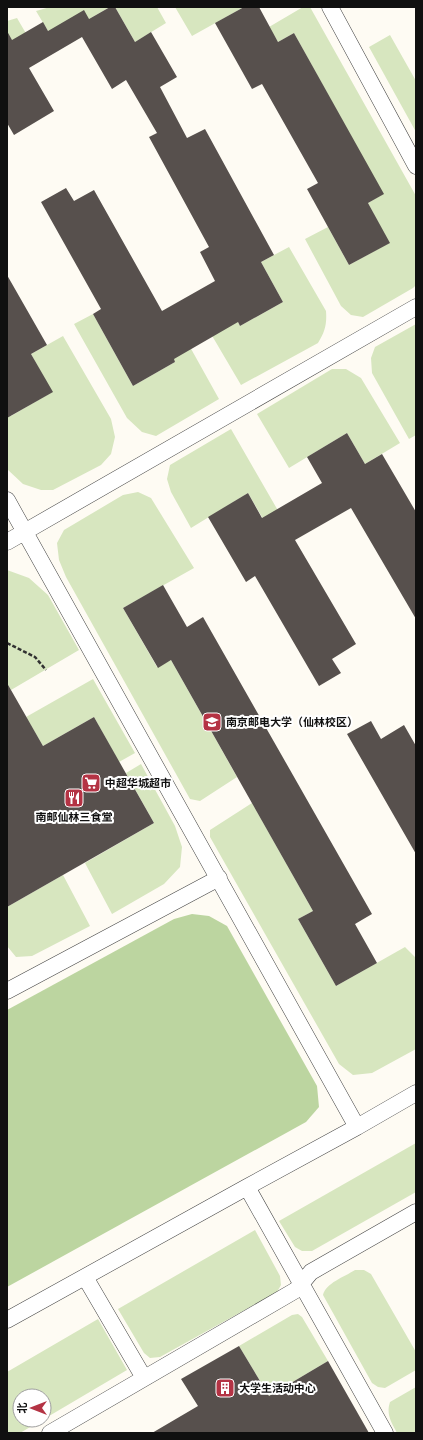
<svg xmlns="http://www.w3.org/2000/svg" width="423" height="1440" viewBox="0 0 423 1440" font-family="'Times New Roman','Noto Sans SC',serif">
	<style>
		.green { fill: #d7e6bf }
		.forest { fill: #bcd5a0 }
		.building { fill: #57504d }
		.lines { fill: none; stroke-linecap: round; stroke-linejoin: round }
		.service-casing { stroke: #434343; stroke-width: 17 }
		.path { stroke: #323232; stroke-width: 2.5; stroke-dasharray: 4 2; stroke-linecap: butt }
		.service { stroke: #fff; stroke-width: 16 }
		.labels { text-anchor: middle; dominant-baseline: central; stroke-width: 4; stroke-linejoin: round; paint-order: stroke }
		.poi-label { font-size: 11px; font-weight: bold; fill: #101010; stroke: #fff; text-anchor: start }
	</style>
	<rect width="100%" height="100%" fill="#fefbf3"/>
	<path class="green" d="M50 7H110L89 19 48 31 36 11Z
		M115 7H157L166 23 135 42Z
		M175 7H244L192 36Z
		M303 7H310L416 196V285L413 288 363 317 351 315 341 306 305 239 328 227 349 265 389 243 368 203 383 194 294 33 278 42 269 27Z
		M17 18 31 42 7 55V21Z
		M390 35 416 81V132L369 47Z
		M289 247 326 311C327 324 325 332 318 343L241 385 201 317 227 301 240 326 283 302 261 262Z
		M93 314 133 386 175 362 162 338 180 329 219 399 156 436 142 432 127 418 74 324Z
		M416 324V435L409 439 372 373 371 358 375 347Z
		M63 336 111 419 115 437 111 454 101 465 53 490H41L23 484 7 469V410L11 416 52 392 31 354Z
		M332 369H346L361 378 400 443 365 464 347 433 289 468 257 414Z
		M231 429 284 521 269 529 248 493 191 528 171 492 167 479 170 465Z
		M138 492 151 498 194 568 123 608 157 667 171 660 237 777 200 801 190 799 66 577 59 560 57 543 64 530 123 495Z
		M7 570 29 578 48 595 79 650 11 690 7 683Z
		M93 679 135 753 119 762 94 717 43 746 26 717Z
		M141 764 175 826 182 847 180 867 164 884 112 914 85 863 154 823 126 773Z
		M252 803 313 911 298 919 336 986 405 947 416 958V1049L372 1073 353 1075 339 1064 210 837V830Z
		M63 875 90 926 32 956 16 957 7 946V907Z
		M416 1143V1192L312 1251H302L295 1247 279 1221Z
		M255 1230 280 1276 281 1285 277 1292 160 1357 150 1358 144 1353 118 1309Z
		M355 1270H364L371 1274 416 1352V1370L385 1388 378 1387 372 1383 323 1295C326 1283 344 1277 355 1270Z
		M298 1314 302 1317 328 1361 269 1396 239 1346 292 1315Z
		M98 1319 127 1370 44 1419V1396H20V1420H42L20 1433H7V1372Z
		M416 1387V1433H397C391 1422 386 1414 390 1402Z"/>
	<path class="forest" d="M192 914 209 916 227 926 317 1086 319 1107 306 1122 7 1287V1010L174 919Z"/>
	<path class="building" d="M110 7H115L135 42 151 32 177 77 160 87 187 138 205 129 274 255 261 262 283 302 240 326 238 322 174 359 175 362 133 386 93 314 101 309 41 202 66 188 74 201 94 190 162 311 215 281 200 252 209 247 149 137 157 133 126 80 112 89 82 37 29 68 54 111 14 135 7 123V31L12 40 43 22 48 31 84 10 89 19Z
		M244 7H259L278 42 294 33 384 194 368 203 390 243 349 265 307 189 318 183 262 84 252 89 215 23Z
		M7 275 47 345 31 354 53 392 7 418Z
		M347 433 365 464 382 454 416 512V619L351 508 295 540 356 644 332 659 341 673 319 686 255 576 246 582 208 517 248 493 262 518 322 483 307 457Z
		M163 585 187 627 203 617 372 914 355 924 377 963 336 986 298 919 313 911 171 660 158 668 123 608Z
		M7 683 43 746 94 717 154 823 7 907Z
		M371 721 381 739 404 725 416 746V854L347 734Z
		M239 1346 269 1396 328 1361 369 1433H152L198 1406 181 1379Z"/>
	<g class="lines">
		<defs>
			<path id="service" d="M330 7 416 166
				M7 500 357 1127
				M7 542 416 307
				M7 991 219 878
				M247 1187 385 1433
				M85 1277 144 1378
				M7 1320 247 1187 357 1127 416 1093
				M50 1433 296 1290 311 1272 416 1212"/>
		</defs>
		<use href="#service" class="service-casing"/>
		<path class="path" d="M7 643 35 657 46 670"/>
		<use href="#service" class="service"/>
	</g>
	<defs>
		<symbol id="university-square" viewBox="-11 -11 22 22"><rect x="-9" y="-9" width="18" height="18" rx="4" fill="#b43344" stroke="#fff"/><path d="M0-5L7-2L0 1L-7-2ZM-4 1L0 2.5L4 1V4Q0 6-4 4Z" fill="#fff"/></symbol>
		<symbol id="supermarket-square" viewBox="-11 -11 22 22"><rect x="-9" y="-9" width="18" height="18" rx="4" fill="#b43344" stroke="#fff"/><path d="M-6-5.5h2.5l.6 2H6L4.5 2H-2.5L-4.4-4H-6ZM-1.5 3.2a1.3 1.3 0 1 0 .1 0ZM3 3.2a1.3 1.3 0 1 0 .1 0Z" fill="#fff"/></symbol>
		<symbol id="restaurant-square" viewBox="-11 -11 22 22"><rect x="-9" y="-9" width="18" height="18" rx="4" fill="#b43344" stroke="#fff"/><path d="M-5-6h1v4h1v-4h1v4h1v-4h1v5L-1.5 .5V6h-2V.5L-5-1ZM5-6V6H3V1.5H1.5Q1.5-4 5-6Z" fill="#fff"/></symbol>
		<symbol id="building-square" viewBox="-11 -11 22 22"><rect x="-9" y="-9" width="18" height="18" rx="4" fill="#b43344" stroke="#fff"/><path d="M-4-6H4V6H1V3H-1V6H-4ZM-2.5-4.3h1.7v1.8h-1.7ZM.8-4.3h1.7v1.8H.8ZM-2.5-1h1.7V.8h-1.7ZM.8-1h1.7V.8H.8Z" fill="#fff"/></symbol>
	</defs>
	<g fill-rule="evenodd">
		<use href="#university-square" x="201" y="711" width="22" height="22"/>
		<use href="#supermarket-square" x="80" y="772" width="22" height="22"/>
		<use href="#restaurant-square" x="63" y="787" width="22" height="22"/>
		<use href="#building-square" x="214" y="1377" width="22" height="22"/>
	</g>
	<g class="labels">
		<g class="poi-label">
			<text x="226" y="722">南京邮电大学（仙林校区）</text>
			<text x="105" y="783">中超华城超市</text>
			<text x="74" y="817" text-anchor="middle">南邮仙林三食堂</text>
			<text x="239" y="1388">大学生活动中心</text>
		</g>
	</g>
	<rect width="423" height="1440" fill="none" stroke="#101010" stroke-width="16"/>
	<g transform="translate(32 1408) rotate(270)"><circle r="19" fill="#ffffff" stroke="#9f9f9f"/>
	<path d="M0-3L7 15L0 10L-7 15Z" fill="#b43344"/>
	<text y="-6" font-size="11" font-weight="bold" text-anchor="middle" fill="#101010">北</text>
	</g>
</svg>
